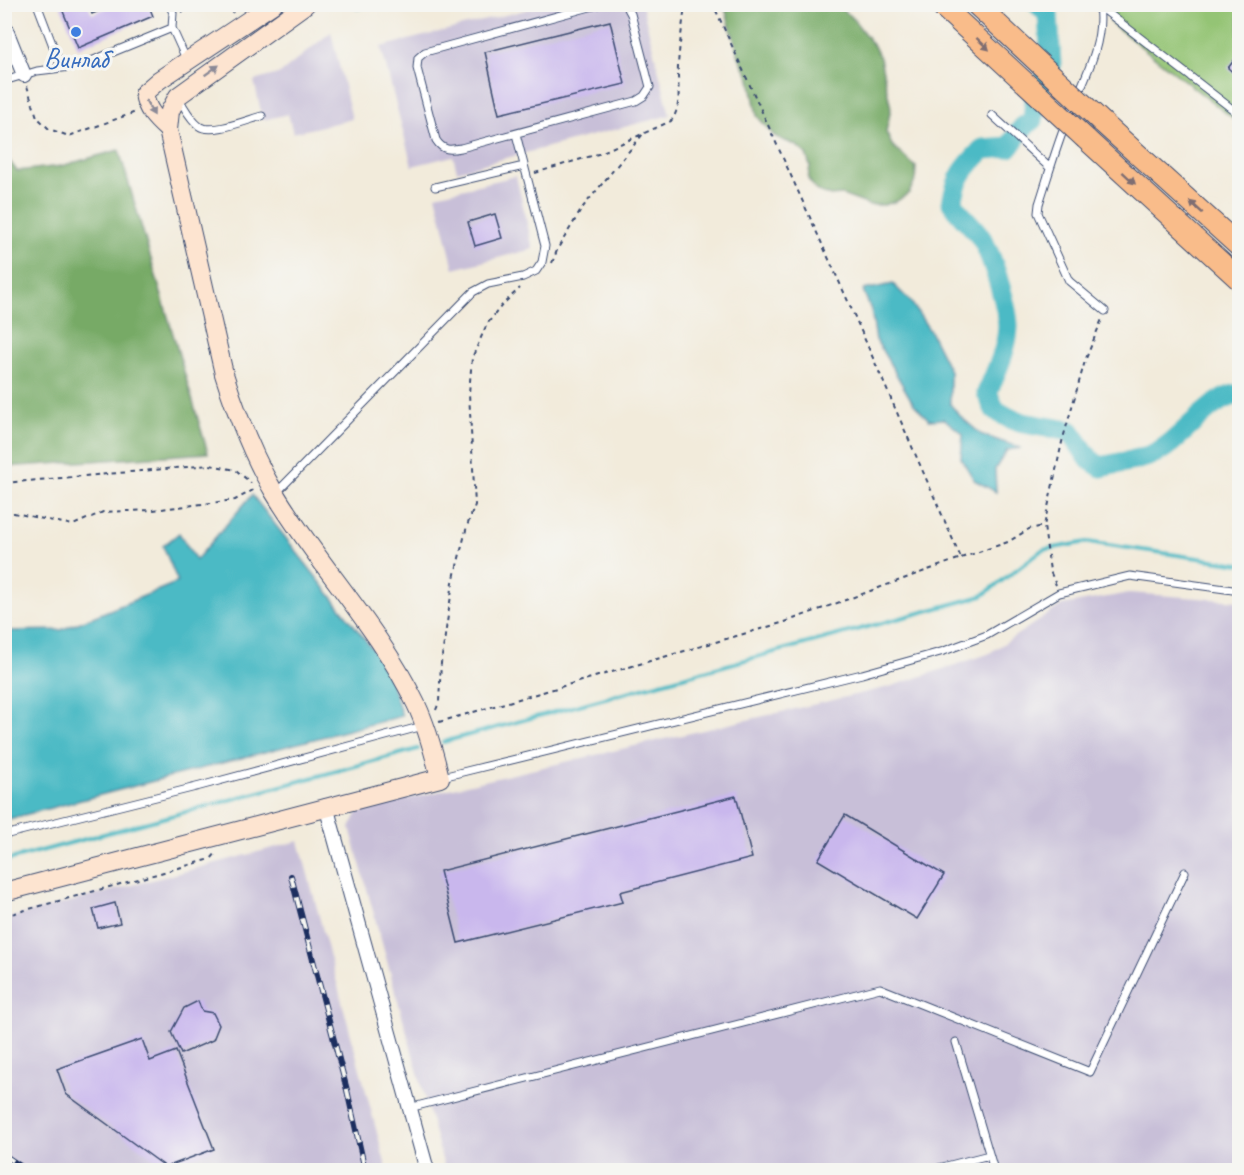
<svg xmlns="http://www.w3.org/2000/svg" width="1244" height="1175" viewBox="0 0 1244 1175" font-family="Caveat,sans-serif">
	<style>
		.industrial { fill: #c8bfd8 }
		.green { fill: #94c474; stroke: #587a69; stroke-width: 1.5 }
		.forest { fill: #7a6; stroke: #496c62; stroke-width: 1.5 }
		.water { fill: #4cbac5; stroke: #347492; stroke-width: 1.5 }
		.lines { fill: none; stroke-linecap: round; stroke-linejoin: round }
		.stream { stroke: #4cbac5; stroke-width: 4 }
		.river { stroke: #4cbac5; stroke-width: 21 }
		.building { fill: #c9b7ed }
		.lane-casing { stroke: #3b4b71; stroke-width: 9 }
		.street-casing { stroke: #3b4b71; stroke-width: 16 }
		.secondary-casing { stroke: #3b4b71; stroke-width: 20 }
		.primary-casing { stroke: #3b4b71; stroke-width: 23 }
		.path { stroke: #3b4b71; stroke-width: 2; stroke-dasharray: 4.5 4.5; stroke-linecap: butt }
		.lane { stroke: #fff; stroke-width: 7 }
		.street { stroke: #fff; stroke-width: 14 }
		.secondary { stroke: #fde4d0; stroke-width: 18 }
		.primary { stroke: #f9bc8a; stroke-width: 21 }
		.rail-casing { stroke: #1b2f5e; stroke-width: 6 }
		.rail { stroke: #f6f6f2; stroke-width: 4; stroke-dasharray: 11; stroke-linecap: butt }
		.primary-bridge-casing { stroke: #3b4b71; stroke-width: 23; stroke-linecap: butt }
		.primary-bridge { stroke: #f9bc8a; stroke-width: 21 }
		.oneway { fill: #7f6e72 }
		.oneway2 { fill: #8c8a97 }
		.shop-dot { fill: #3f7fe0; stroke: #f6f6f2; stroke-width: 2 }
		.labels { text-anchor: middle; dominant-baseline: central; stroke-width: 6; stroke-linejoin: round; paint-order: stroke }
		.shop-label { font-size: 28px; fill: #366cbe; stroke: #f6f6f2 }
	</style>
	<rect width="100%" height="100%" fill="#f6f6f2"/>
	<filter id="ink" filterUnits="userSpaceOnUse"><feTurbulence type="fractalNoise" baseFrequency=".0167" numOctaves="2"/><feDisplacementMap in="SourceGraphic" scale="12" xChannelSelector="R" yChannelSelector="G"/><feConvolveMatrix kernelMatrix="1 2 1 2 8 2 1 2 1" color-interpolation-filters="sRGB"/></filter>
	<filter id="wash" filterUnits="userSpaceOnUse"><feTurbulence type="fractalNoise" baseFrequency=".008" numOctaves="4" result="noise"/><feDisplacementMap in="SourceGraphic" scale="24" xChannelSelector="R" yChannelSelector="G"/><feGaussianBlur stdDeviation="1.35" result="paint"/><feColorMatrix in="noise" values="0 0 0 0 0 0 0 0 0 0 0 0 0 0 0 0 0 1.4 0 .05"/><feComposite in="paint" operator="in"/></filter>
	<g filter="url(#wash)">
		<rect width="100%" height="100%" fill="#f2ebdb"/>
		<path class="industrial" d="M545 5H642L670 115 457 171 453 156 412 166 381 47Z
			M331 32 352 119 293 133 288 114 263 120 254 81 281 73Z
			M516 176 533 249 454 269 436 195Z
			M1130 593 1239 601V1170H445L350 828 359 810 889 687 988 654 1062 605Z
			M299 841 387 1170H5V919Z"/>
		<path class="green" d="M1108 5H1239V123L1111 23Z"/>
		<path class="forest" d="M724 5H835L851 16 874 46 880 58 891 108 886 132 892 145 916 167 915 181 909 193 897 201 884 205H869L842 195 830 196 816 190 808 179 810 166 806 154 797 146 774 136 757 116 750 79 739 57Z
			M119 150 208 453 5 467V155L17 171 61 166Z"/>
		<path class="water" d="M893 284 911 302 930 331 950 371V404L961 417 982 435 1021 448 1007 450 995 469 996 492 974 480 961 458 963 434 944 419 929 420 913 403 876 340 871 310 863 290Z
			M252 495 386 666 402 716 5 820V631L61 630 178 582 163 546 179 533 196 560Z"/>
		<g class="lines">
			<path class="stream" d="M357 8 370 4
				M443 742 982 596 1042 550 1087 542 1240 564
				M4 861 418 749"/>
			<path class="river" d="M1038 4 1048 14 1051 65 1035 100 1033 120 1023 127 1009 147 983 149C964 168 957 176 952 203 960 215 971 224 979 235 991 250 1008 308 1008 327 1007 350 996 372 987 393L995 410 1009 418 1023 423 1070 431 1090 460 1101 467C1117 463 1136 461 1151 455 1183 442 1206 398 1240 394"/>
		</g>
		<g id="blocks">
			<path class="building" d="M60 4H88L92 14 115 4H148L153 16 78 48Z
				M610 21 625 84 499 114 485 52Z
				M1239 54V78L1228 68Z
				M495 214 502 238 475 246 468 222Z
				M736 796 752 858 620 892 623 902 458 943 440 871Z
				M845 815 944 875 917 919 818 860Z
				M115 903 120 923 98 928 93 909Z
				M198 1001 202 1011 213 1013 219 1025 213 1040 181 1054 171 1032 184 1008Z
				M142 1039 150 1061 176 1051 214 1149 166 1167 66 1094 57 1069Z"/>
		</g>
	</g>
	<g filter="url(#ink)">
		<use href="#blocks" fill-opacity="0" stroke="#3b4b71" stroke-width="1.5"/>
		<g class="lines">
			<defs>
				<path id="lane" d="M37 4 61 67
					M169 4 173 13 172 28
					M601 4 425 52 418 58 417 68 436 140C443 151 450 150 461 148L636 101 644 96 650 87 631 14 626 5 623 4
					M1099 6C1105 46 1081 84 1067 120 1056 148 1048 176 1039 204L1038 213 1069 281 1105 311
					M1099 6 1240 115
					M4 81 37 71 79 66 172 28 187 61
					M179 99C185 108 190 119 199 126 211 135 247 120 262 116
					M992 115 1050 168
					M435 187 524 166
					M277 492 473 292 488 284 523 277 536 271 542 262 545 246 516 134
					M442 777 862 674 944 651 987 635 1059 593 1130 576 1240 591
					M4 835 200 786 423 726
					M956 1042 994 1170
					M409 1108 880 988 1090 1072 1185 872
					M931 1170 989 1155"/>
				<path id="street" d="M1099 4V6
					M4 25 24 75
					M326 806 427 1170"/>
				<path id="secondary" d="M168 130 170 111 178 96 306 4
					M4 892 440 778C434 753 427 727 416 704 379 627 317 564 274 492 252 455 237 415 224 374L168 130C156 119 146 110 144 93L159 80 273 4"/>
				<path id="primary" d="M1102 122 1240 247
					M1086 139 1240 280"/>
			</defs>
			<use href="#lane" class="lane-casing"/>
			<use href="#street" class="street-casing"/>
			<use href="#secondary" class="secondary-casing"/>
			<use href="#primary" class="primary-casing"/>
			<path class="path" d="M229 4 233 13
				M181 12 200 4
				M27 86 37 117 49 129 69 136 136 112
				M535 173 598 154 671 121C683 106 677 84 678 66 679 45 683 25 685 4
				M552 263 558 248 583 207 643 134
				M4 483 210 465 236 470 251 483
				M4 514 14 513 73 525 103 512 153 510 235 500 255 489
				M961 558 1008 542 1029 529 1044 526
				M1056 585 1050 571 1044 526 1062 442 1085 361 1102 319
				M436 710 439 702 441 663 453 582 467 526 475 505 469 393 472 358 487 324 503 304 520 288
				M439 722 785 622 961 558 847 299 713 4
				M4 916 211 859 216 853"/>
			<use href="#lane" class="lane"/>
			<use href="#street" class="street"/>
			<use href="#secondary" class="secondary"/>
			<use href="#primary" class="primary"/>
			<defs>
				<path id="rail" d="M291 876 347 1090 365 1170
					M4 1155 26 1170
					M4 1168 8 1170"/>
			</defs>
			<use href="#rail" class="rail-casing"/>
			<use href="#rail" class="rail"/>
			<defs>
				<path id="primary-bridge" d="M940 4 1086 139
					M976 4 1102 122"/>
			</defs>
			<use href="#primary-bridge" class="primary-bridge-casing"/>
			<use href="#primary-bridge" class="primary-bridge"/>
		</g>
		<defs><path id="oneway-solid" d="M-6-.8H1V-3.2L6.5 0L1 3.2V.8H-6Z" transform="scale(1.5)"/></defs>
		<g class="oneway">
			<use href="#oneway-solid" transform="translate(983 44) rotate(43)"/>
			<use href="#oneway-solid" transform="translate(1129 178) rotate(43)"/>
			<use href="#oneway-solid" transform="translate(1196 207) rotate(-138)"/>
		</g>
		<g class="oneway2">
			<use href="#oneway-solid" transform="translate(212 70) rotate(-35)"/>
			<use href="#oneway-solid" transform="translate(150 108) rotate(61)"/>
		</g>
	</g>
	<circle class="shop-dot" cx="76" cy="32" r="6"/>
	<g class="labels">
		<g class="shop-label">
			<text x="76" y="58">Винлаб</text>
		</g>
	</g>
	<rect width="1244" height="1175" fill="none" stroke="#f6f6f2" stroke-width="24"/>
</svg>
